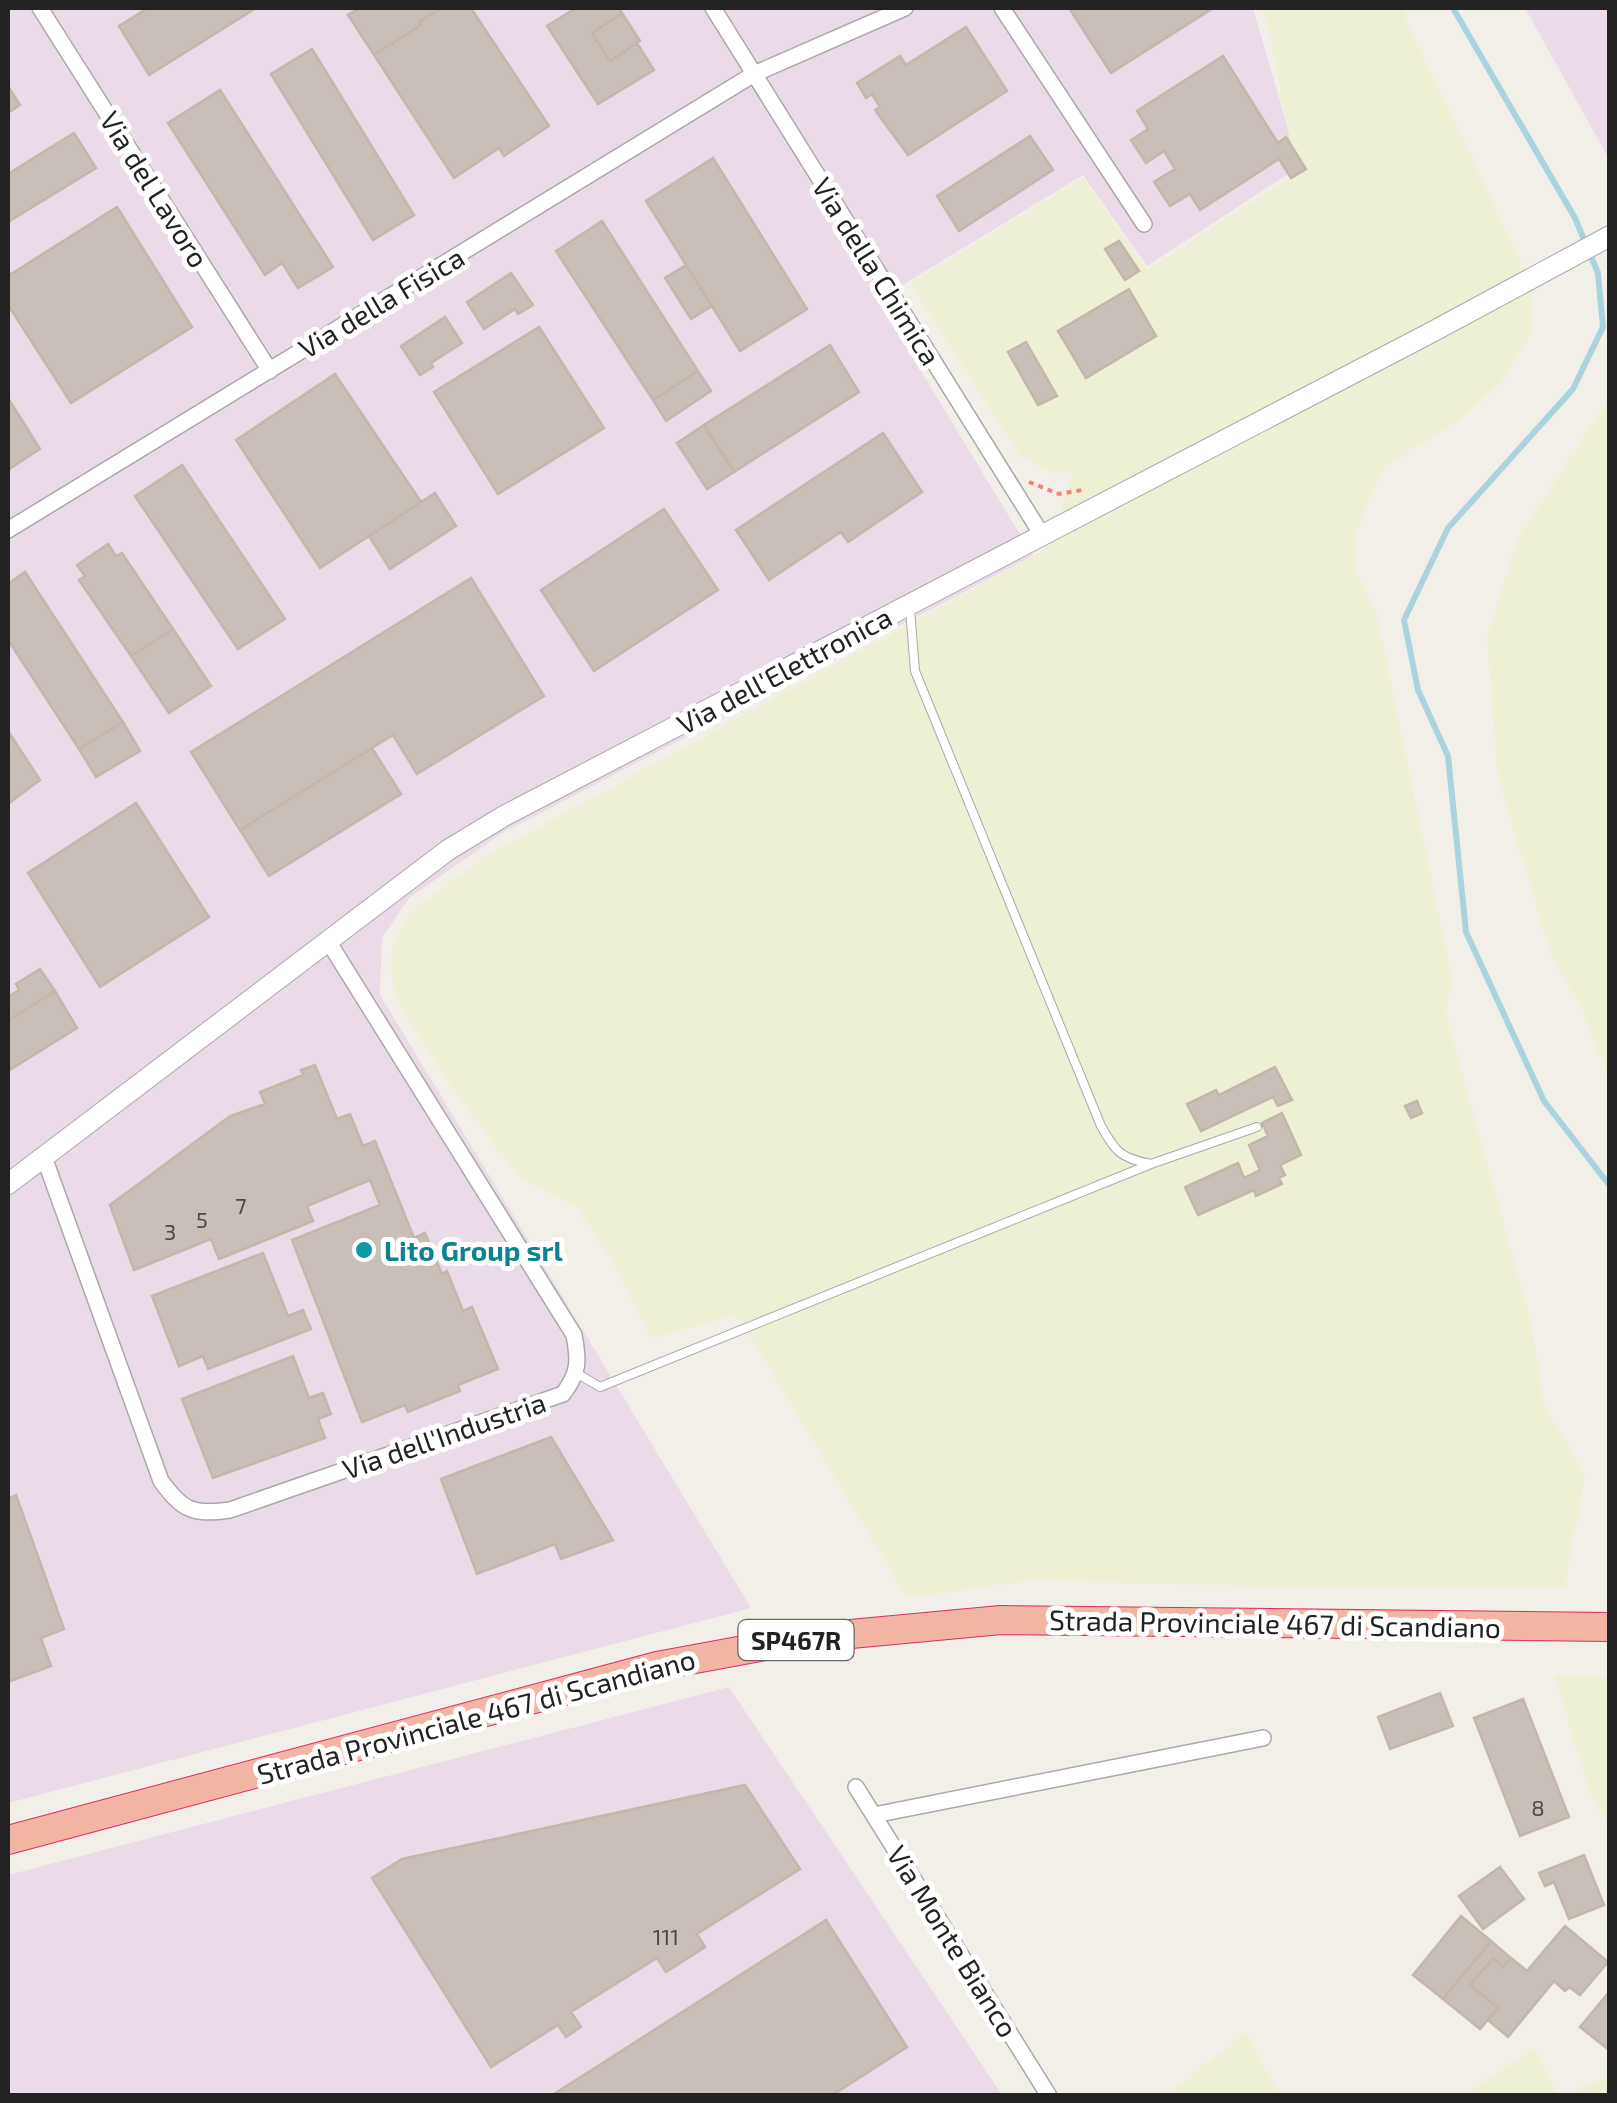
<svg xmlns="http://www.w3.org/2000/svg" width="1617" height="2103" viewBox="0 0 1617 2103" font-family="'Exo 2',sans-serif">
	<style>
		.industrial { fill: #ebdbe8 }
		.farmland { fill: #eef0d5 }
		.lines { fill: none; stroke-linecap: round; stroke-linejoin: round }
		.stream { stroke: #aad3df; stroke-width: 6 }
		.building { fill: #c7bfb8; stroke: #c4b6ab; stroke-width: 2.5 }
		.service-casing { stroke: #a9a9a9; stroke-width: 10 }
		.minor-casing { stroke: #a9a9a9; stroke-width: 18 }
		.tertiary-casing { stroke: #a9a9a9; stroke-width: 22 }
		.trunk-casing { stroke: #dc2a67; stroke-width: 30 }
		.path { stroke: #fa8072; stroke-width: 4; stroke-dasharray: 5 5; stroke-linecap: butt }
		.service { stroke: #fff; stroke-width: 8 }
		.minor { stroke: #fff; stroke-width: 15 }
		.tertiary { stroke: #fff; stroke-width: 20 }
		.trunk { stroke: #f2b4a3; stroke-width: 28 }
		.culture-dot { fill: #0f9aa8; stroke: #fff; stroke-width: 4 }
		.labels { text-anchor: middle; dominant-baseline: central; stroke-width: 10; stroke-linejoin: round; paint-order: stroke }
		.number-label { font-size: 22px; fill: #4b4948 }
		.shield { fill: #fff; stroke: #646464; stroke-width: 2.5 }
		.shield-label { font-size: 25px; font-weight: bold; fill: #222 }
		.street-label { font-size: 28px; fill: #222; stroke: #fff }
		.culture-label { font-size: 28px; font-weight: bold; fill: #0d838f; stroke: #fff; text-anchor: start }
	</style>
	<rect width="100%" height="100%" fill="#f2efe9"/>
	<path class="industrial" d="M8 8H1253L1299 167 1147 266 1083 175 878 300 1033 556 504 832 409 898 382 938 380 995 751 1608 8 1803Z
		M1525 8H1609V159Z
		M729 1687 1002 2095 8 2096V1875Z"/>
	<path class="farmland" d="M1264 8H1394L1397 12 1401 9 1532 285 1533 321 1527 340 1502 381 1458 421 1384 467 1356 530 1355 569 1377 616 1452 979 1445 1012 1531 1322 1544 1404 1585 1476 1564 1588H1312L1033 1580 908 1598 737 1315 652 1338 619 1272 579 1209 517 1175 454 1090 396 1000 390 956 406 916 481 859 1051 546 1073 473 1049 472 1019 454 910 283 1083 178 1147 270 1298 172 1279 93 1281 91Z
		M1609 399 1610 400 1609 1079 1580 1005 1552 957 1498 777 1487 636 1519 537Z
		M1554 1675 1609 1677V1827L1588 1786Z
		M1246 2032 1280 2095H1167Z
		M1535 2048 1559 2095H1464Z
		M1609 2076V2095H1566Z"/>
	<g class="lines">
		<path class="stream" d="M1453 8 1575 218 1598 273 1603 327 1573 389 1448 528 1404 620 1418 690 1448 756 1466 932 1544 1101 1610 1186"/>
	</g>
	<path class="building" d="M148 8H256L149 75 119 26Z
		M360 8H441L419 22 421 25 374 55 348 15Z
		M441 8H471L549 126 504 156 499 148 454 178 374 55 421 25 419 22Z
		M576 8H619L622 13 592 33 610 61 637 43 654 70 598 104 547 26Z
		M1069 8H1208L1210 10 1111 73Z
		M622 13 640 41 610 61 592 33Z
		M966 27 1007 91 908 155 875 110 880 107 872 94 866 98 857 83 900 56 906 65Z
		M312 49 414 215 373 240 271 74Z
		M1223 56 1278 143 1286 137 1306 169 1291 178 1279 159 1200 210 1190 194 1170 206 1154 182 1175 169 1164 151 1146 163 1131 140 1148 129 1137 111Z
		M8 86 20 105 8 113Z
		M220 90 333 267 298 288 282 263 265 275 168 123Z
		M74 133 96 168 8 222V174Z
		M1030 136 1053 170 959 231 937 196Z
		M713 158 807 309 740 351 646 201Z
		M117 207 192 327 71 403 8 305V276Z
		M602 221 698 371 653 400 556 251Z
		M1119 241 1139 271 1125 280 1105 249Z
		M686 265 712 306 691 319 665 278Z
		M511 273 533 305 518 314 515 309 484 329 467 302Z
		M1129 289 1156 336 1086 378 1058 331Z
		M445 317 462 343 431 363 433 367 420 375 401 346Z
		M539 327 604 428 498 494 434 392Z
		M1026 342 1057 396 1038 405 1008 352Z
		M830 345 859 392 734 472 704 425Z
		M698 371 711 391 666 421 653 400Z
		M335 374 421 502 320 568 236 440Z
		M8 398 40 449 8 470Z
		M704 425 734 472 707 489 677 443Z
		M883 433 922 492 848 542 841 532 769 580 736 530Z
		M182 465 285 619 238 649 135 496Z
		M435 493 456 526 390 569 369 536Z
		M664 509 718 590 594 671 541 590Z
		M108 544 116 556 122 553 173 629 131 656 79 580 85 576 77 565Z
		M25 572 123 722 79 749 8 640V584Z
		M471 578 544 696 417 774 393 735 240 830 191 752Z
		M173 629 211 686 169 713 131 656Z
		M123 722 140 751 96 777 79 749Z
		M8 731 40 780 8 804Z
		M372 748 401 794 269 876 240 830Z
		M136 803 209 917 100 987 28 873Z
		M40 969 55 991 8 1021V997L19 990 16 984Z
		M55 991 77 1028 8 1071V1021Z
		M315 1065 337 1119 350 1114 363 1146 375 1141 414 1238 425 1233 442 1274 447 1271 463 1311 472 1307 498 1369 458 1385 460 1391 408 1412 405 1405 362 1422 292 1240 380 1205 370 1180 307 1206 313 1221 219 1259 211 1239 134 1270 110 1205 230 1116 265 1104 260 1092 303 1075 301 1070Z
		M1275 1067 1292 1100 1278 1106 1273 1097 1201 1131 1187 1104 1216 1090 1219 1095Z
		M1417 1101 1422 1113 1411 1118 1405 1106Z
		M1282 1113 1301 1155 1280 1165 1285 1175 1279 1178 1282 1184 1256 1196 1254 1190 1198 1215 1185 1187 1238 1163 1244 1178 1260 1170 1249 1145 1268 1136 1262 1123Z
		M263 1253 288 1316 303 1310 311 1329 208 1369 203 1356 179 1366 152 1296Z
		M293 1356 309 1398 323 1393 331 1414 318 1419 325 1438 213 1478 182 1399Z
		M551 1437 613 1540 561 1559 555 1544 477 1574 441 1479Z
		M16 1495 64 1629 41 1638 51 1666 8 1682V1499Z
		M1440 1693 1453 1726 1390 1749 1378 1717Z
		M1523 1699 1569 1817 1520 1836 1474 1718Z
		M745 1785 800 1869 697 1934 705 1947 666 1972 657 1958 571 2012 581 2027 566 2037 558 2025 491 2067 372 1878 402 1859Z
		M1584 1855 1604 1905 1569 1919 1554 1882 1545 1886 1539 1873Z
		M1500 1867 1524 1899 1483 1929 1459 1896Z
		M1461 1916 1491 1941 1443 1999 1413 1975Z
		M826 1920 907 2047 831 2096H551Z
		M1565 1926 1608 1962 1580 1995 1569 1987 1565 1991 1554 1981 1508 2037 1488 2020 1498 2008 1470 1985 1493 1958 1503 1967 1511 1958 1527 1971Z
		M1491 1941 1511 1958 1503 1967 1493 1958 1470 1985 1498 2008 1480 2029 1443 1999Z
		M1610 1991V2051L1580 2027Z"/>
	<g class="lines">
		<defs>
			<path id="service" d="M910 609 915 671 1101 1126C1116 1152 1120 1158 1151 1164
				M578 1374 600 1387 1151 1164 1257 1127"/>
			<path id="minor" d="M40 8 270 371
				M713 8 1042 535
				M1002 8 1144 224
				M8 530 754 74 905 8
				M44 1157 161 1481C183 1511 193 1515 230 1510L563 1394C579 1373 579 1361 574 1335L328 941
				M856 1787 1049 2096
				M874 1815 1263 1738"/>
			<path id="tertiary" d="M8 1184 448 850 504 816 1432 332 1610 236"/>
			<path id="trunk" d="M8 1840 657 1666 808 1638 1001 1620 1610 1627"/>
		</defs>
		<use href="#service" class="service-casing"/>
		<use href="#minor" class="minor-casing"/>
		<use href="#tertiary" class="tertiary-casing"/>
		<use href="#trunk" class="trunk-casing"/>
		<path class="path" d="M1029 482 1059 494 1082 490"/>
		<use href="#service" class="service"/>
		<use href="#minor" class="minor"/>
		<use href="#tertiary" class="tertiary"/>
		<use href="#trunk" class="trunk"/>
	</g>
	<circle class="culture-dot" cx="364" cy="1250" r="10"/>
	<g class="labels">
		<g class="number-label">
			<text x="241" y="1205">7</text>
			<text x="202" y="1219">5</text>
			<text x="170" y="1231">3</text>
			<text x="1538" y="1807">8</text>
			<text x="666" y="1936">111</text>
		</g>
		<rect class="shield" x="738.5" y="1620" width="115" height="40" rx="8"/>
		<g class="shield-label">
			<text x="796" y="1640">SP467R</text>
		</g>
		<g class="street-label">
			<text transform="translate(155 189) rotate(58)">Via del Lavoro</text>
			<text transform="translate(877 271) rotate(58)">Via della Chimica</text>
			<text transform="translate(381 302) rotate(-31)">Via della Fisica</text>
			<text transform="translate(784 670) rotate(-28)">Via dell'Elettronica</text>
			<text transform="translate(444 1435) rotate(-19)">Via dell'Industria</text>
			<text transform="translate(1275 1623) rotate(1)">Strada Provinciale 467 di Scandiano</text>
			<text transform="translate(476 1716) rotate(-15)">Strada Provinciale 467 di Scandiano</text>
			<text transform="translate(953 1941) rotate(58)">Via Monte Bianco</text>
		</g>
		<g class="culture-label">
			<text x="384" y="1250">Lito Group srl</text>
		</g>
	</g>
	<rect width="1617" height="2103" fill="none" stroke="#222222" stroke-width="20"/>
</svg>
